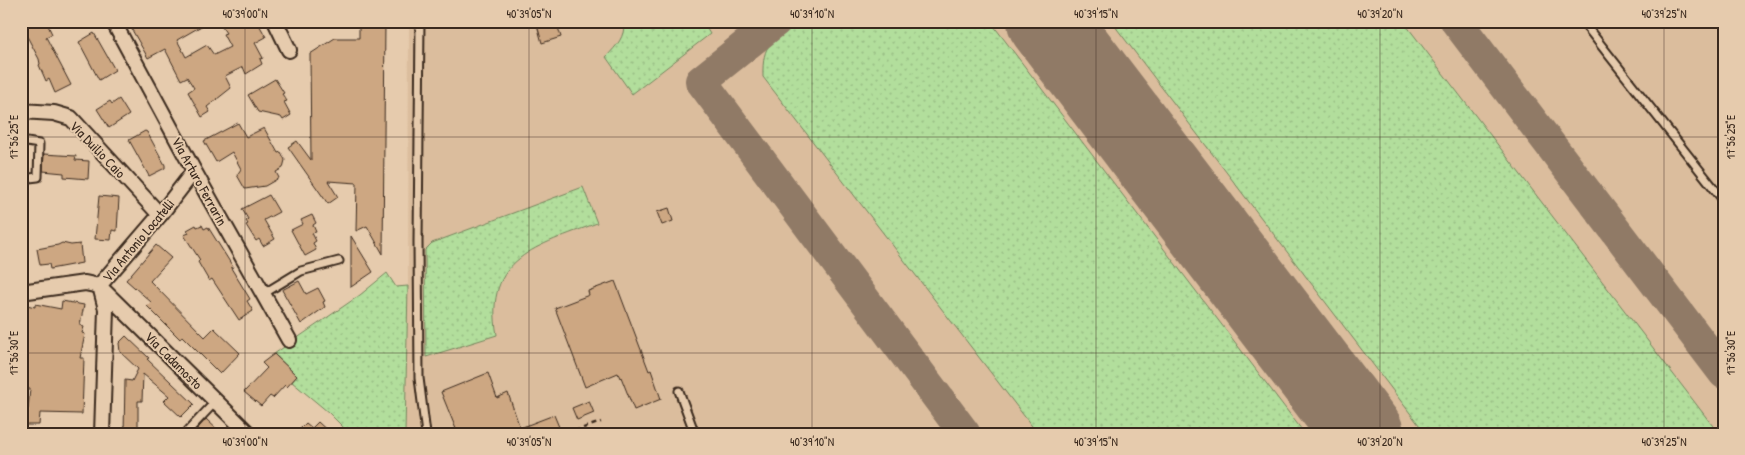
<svg xmlns="http://www.w3.org/2000/svg" width="1745" height="455" viewBox="0 0 1745 455" font-family="'Patrick Hand',sans-serif">
	<style>
		.built { fill: #dbbd9d }
		.green { fill: url(#green-dots); stroke: #76845d }
		.lines { fill: none; stroke-linecap: round; stroke-linejoin: round }
		.taxiway { stroke: #907a66; stroke-width: 32 }
		.runway { stroke: #907a66; stroke-width: 82 }
		.building { fill: #cda782; stroke: #3b2a1e }
		.service-casing { stroke: #3b2a1e; stroke-width: 11 }
		.minor-casing { stroke: #3b2a1e; stroke-width: 18 }
		.path { stroke: #3b2a1e; stroke-width: 2.5; stroke-dasharray: 5 4; stroke-linecap: butt }
		.service { stroke: #e6cbad; stroke-width: 7 }
		.minor { stroke: #e6cbad; stroke-width: 14 }
		.ticks { fill: none; stroke: #3b2a1e; stroke-width: 1; stroke-opacity: 0.45 }
		.labels { text-anchor: middle; dominant-baseline: central; stroke-width: 4; stroke-linejoin: round; paint-order: stroke }
		.street-label { font-size: 14px; fill: #3b2a1e; stroke: #e6cbad }
		.neatline { fill: none; stroke: #3b2a1e; stroke-width: 2 }
		.ticks-label { font-size: 12px; text-anchor: middle; fill: #3b2a1e }
	</style>
	<defs>
		<pattern id="green-dots" width="8" height="8" patternUnits="userSpaceOnUse" patternTransform="scale(1.25)"><rect width="8" height="8" fill="#b2de9c"/><path d="M2 2h.1M6 6h.1" fill="none" stroke="#9abf86" stroke-width="1.8" stroke-linecap="round"/></pattern>
	</defs>
	<rect width="100%" height="100%" fill="#e6cbad"/>
	<filter id="ink" filterUnits="userSpaceOnUse"><feTurbulence type="fractalNoise" baseFrequency=".02" numOctaves="2"/><feDisplacementMap in="SourceGraphic" scale="10" xChannelSelector="R" yChannelSelector="G"/><feConvolveMatrix kernelMatrix="1 2 1 2 8 2 1 2 1" color-interpolation-filters="sRGB"/></filter>
	<g filter="url(#ink)">
		<path class="built" d="M409 21H1724V434H405L408 286Z"/>
		<path class="green" d="M624 21H702L710 34 632 94 606 57C617 45 625 38 624 21Z
			M797 21H990L1305 434H1038L763 77C762 42 772 41 797 21Z
			M1111 21H1403L1719 434H1426Z
			M583 187 597 223C538 246 483 257 497 335L426 357 425 250 432 243Z
			M387 273 396 287 408 286 405 434H350L328 412 292 382 297 376 274 354 360 295Z"/>
		<g class="lines">
			<path class="taxiway" d="M776 21 701 81 965 434
				M1456 21 1724 373"/>
			<path class="runway" d="M1048 21 1363 434"/>
		</g>
		<path class="building" d="M21 21H46L52 34 46 37 71 85 55 93 49 79 46 81 39 65 40 64 39 59 21 25Z
			M127 21H210L177 40 186 57 207 45 214 55 230 47 223 34 226 33 222 27 232 21H257L266 37 255 43 263 58 260 59 262 64 246 74 243 67 225 76 231 88 207 107 210 112 202 117 188 92 194 88 187 77 181 80 165 49 148 58Z
			M364 21H385L383 254 367 226 356 231 357 183 328 181 338 197 328 204 288 147 297 141 311 160 310 54 335 38H359V25Z
			M536 21H556L561 37 542 43Z
			M94 33 115 70 99 80 79 42Z
			M275 79 284 93 282 94 287 101 284 102 291 115 283 120 281 117 258 112 248 95Z
			M119 99 129 115 109 128 97 109 110 101 112 104Z
			M238 123 246 137 264 128 278 153 281 152 285 160 283 168 276 172 279 178 265 186 245 189 237 175 241 169 232 152 216 162 204 141Z
			M145 131 147 132 165 165V168L149 176 129 140Z
			M44 154 76 156 75 160 89 161 88 179 64 177V173L43 171Z
			M269 195 279 212 264 220 275 239 263 246 259 239 256 241 246 225 248 224 246 221 248 219 242 209Z
			M99 196 119 198 117 231 112 230 111 240 95 239Z
			M669 208 673 221 662 225 657 212Z
			M312 215 316 223 313 225 316 232 312 233 316 241 313 243 316 250 305 256 291 230 303 224 301 220Z
			M196 225 197 227 202 225 204 229 208 227 233 267 231 268 250 299 247 301 253 311 239 320 212 279 209 281 198 262 200 260 184 235 189 233 187 230Z
			M351 236 373 272 351 287Z
			M62 243 71 245 80 244 82 263 50 269 49 264 40 265 37 249 58 245Z
			M156 245 171 258 150 281 205 337 214 328 240 353 220 374 182 336 180 339 147 306 151 302 126 280Z
			M299 281 306 294 318 288 325 301 323 302 325 307 301 324 282 290Z
			M615 281 649 371 651 370 661 399 634 410 621 377 620 378 618 373 585 387 555 308 589 295 588 291Z
			M62 301 84 305 80 325 84 327 82 333 85 334 80 358H84L82 414 40 413 39 425H21V408L28 409 30 389 21 388V316L25 317 27 305 35 307V304L61 309Z
			M126 336 149 358 147 359 194 404 181 417 164 401 169 396 143 374 142 401H138V434H124L125 380 132 381 138 369 120 352 119 343Z
			M274 354 297 376 287 387 285 385 273 398 270 396 261 406 244 392 267 368 262 363Z
			M488 373 497 398 508 393 520 428 554 415 559 427 541 434H458L441 392Z
			M589 401 594 413 577 420 572 408Z
			M206 419 222 434H193Z
			M318 422 331 434H295L306 423 312 428Z"/>
		<g class="lines">
			<defs>
				<path id="service" d="M420 21 418 242 419 378 426 434
					M1582 21 1724 201
					M21 141 39 144 38 177 21 179
					M263 294 301 271 339 261
					M679 391 695 434
					M185 434 216 401"/>
				<path id="minor" d="M113 21 194 171 289 340
					M275 21 289 50
					M21 111 54 113 71 118 160 215
					M99 286 249 434
					M99 286 160 215 194 171
					M100 286 106 309 102 434
					M21 292 85 283 99 286"/>
			</defs>
			<use href="#service" class="service-casing"/>
			<use href="#minor" class="minor-casing"/>
			<path class="path" d="M566 434 601 422"/>
			<use href="#service" class="service"/>
			<use href="#minor" class="minor"/>
		</g>
	</g>
	<path class="ticks" d="M245 21V434M529 21V434M812 21V434M1096 21V434M1380 21V434M1664 21V434M21 137H1724M21 353H1724"/>
	<g class="labels">
		<g class="street-label">
			<text transform="translate(98 149) rotate(46)">Via Duilio Caio</text>
			<text transform="translate(200 181) rotate(61)">Via Arturo Ferrarin</text>
			<text transform="translate(138 240) rotate(-50)">Via Antonio Locatelli</text>
			<text transform="translate(174 360) rotate(45)">Via Cadamosto</text>
		</g>
	</g>
	<rect width="1745" height="455" fill="none" stroke="#e6cbad" stroke-width="55"/>
	<rect x="28" y="28" width="1690" height="400" class="neatline"/>
	<g class="ticks-label">
		<text x="245" y="18">40°39'00"N</text>
		<text x="529" y="18">40°39'05"N</text>
		<text x="812" y="18">40°39'10"N</text>
		<text x="1096" y="18">40°39'15"N</text>
		<text x="1380" y="18">40°39'20"N</text>
		<text x="1664" y="18">40°39'25"N</text>
		<text transform="translate(1731 137) rotate(-90)" y="4">17°56'25"E</text>
		<text transform="translate(14 137) rotate(-90)" y="4">17°56'25"E</text>
		<text transform="translate(1731 353) rotate(-90)" y="4">17°56'30"E</text>
		<text transform="translate(14 353) rotate(-90)" y="4">17°56'30"E</text>
		<text x="245" y="446">40°39'00"N</text>
		<text x="529" y="446">40°39'05"N</text>
		<text x="812" y="446">40°39'10"N</text>
		<text x="1096" y="446">40°39'15"N</text>
		<text x="1380" y="446">40°39'20"N</text>
		<text x="1664" y="446">40°39'25"N</text>
	</g>
</svg>
